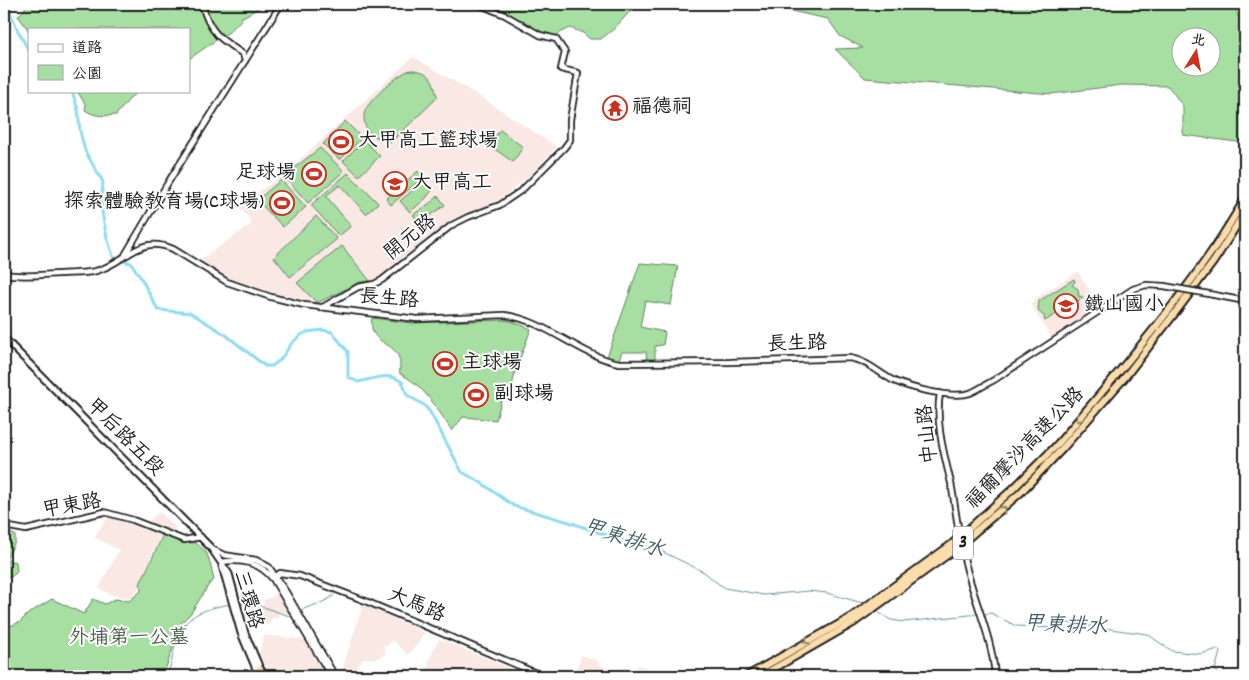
<svg xmlns="http://www.w3.org/2000/svg" width="1249" height="680" viewBox="0 0 1249 680" font-family="Dekko,'LXGW WenKai TC',sans-serif">
	<style>
		.built { fill: #f9e8e4 }
		.green { fill: #a7dfa3; stroke: #627e60; fill-rule: evenodd }
		.lines { fill: none; stroke-linecap: round; stroke-linejoin: round }
		.stream { stroke: #628f9c; stroke-width: 1 }
		.canal { stroke: #90dbf1; stroke-width: 3 }
		.tertiary-casing { stroke: #1c1c1c; stroke-width: 8 }
		.secondary-casing { stroke: #1c1c1c; stroke-width: 9 }
		.motorway-casing { stroke: #1c1c1c; stroke-width: 10 }
		.tertiary { stroke: #fff; stroke-width: 4.5 }
		.secondary { stroke: #fff; stroke-width: 5 }
		.motorway { stroke: #faddab; stroke-width: 6 }
		.tertiary-bridge-casing { stroke: #1c1c1c; stroke-width: 8; stroke-linecap: butt }
		.motorway-bridge-casing { stroke: #1c1c1c; stroke-width: 10; stroke-linecap: butt }
		.tertiary-bridge { stroke: #fff; stroke-width: 4.5 }
		.motorway-bridge { stroke: #faddab; stroke-width: 6 }
		.oneway { stroke: #96866b }
		.labels { text-anchor: middle; dominant-baseline: central; stroke-width: 4; stroke-linejoin: round; paint-order: stroke }
		.shield { fill: #fff; stroke: #606060; stroke-width: 1 }
		.shield-label { font-size: 19px; font-weight: bold; fill: #1c1c1c }
		.poi-label { font-size: 20px; fill: #1c1c1c; stroke: #fff; text-anchor: start }
		.street-label { font-size: 20px; fill: #1c1c1c; stroke: #fff }
		.park-label { font-size: 20px; fill: #4d604b; stroke: #fff }
		.water-label { font-size: 21px; font-style: italic; fill: #455f67; stroke: #fff }
	</style>
	<rect width="100%" height="100%" fill="#fff"/>
	<filter id="ink" filterUnits="userSpaceOnUse"><feTurbulence type="fractalNoise" baseFrequency=".02" numOctaves="2"/><feDisplacementMap in="SourceGraphic" scale="10" xChannelSelector="R" yChannelSelector="G"/><feConvolveMatrix kernelMatrix="1 2 1 2 8 2 1 2 1" color-interpolation-filters="sRGB"/></filter>
	<g filter="url(#ink)">
		<path class="built" d="M413 57 476 94 557 147 527 178 498 201 451 220 373 282 361 283 317 304 239 283 215 271 200 260 253 223 238 206 283 175Z
			M1078 272 1102 310 1052 339 1030 303 1035 301 1034 299Z
			M159 512 176 527 172 533 165 530 154 550 138 589 129 598 109 594 99 588 119 550 94 537 108 517 145 529 148 522Z
			M278 594 293 616 280 612 277 618 273 617 268 626 246 616 244 610 249 603 263 607 264 600Z
			M363 605 424 632 419 642 408 655 393 640 387 646H383L386 654 375 659 364 658 358 666V676H340Z
			M264 635 307 640 325 671 314 676H271L259 655Z
			M439 639 529 676H426L429 660Z
			M582 655 598 661V664L618 674 620 670 634 676 637 665 657 671 656 676H589L576 669Z"/>
		<path class="green" d="M25 4H199L216 40 189 59V29H29V31L18 16 25 9Z
			M205 4H266L241 18V20L229 32 219 38 205 13Z
			M475 4H647L631 10 615 28 601 39H590L583 33 570 28 552 37 525 30 492 10Z
			M779 4H1233L1245 32V135L1237 142 1183 135V106L1168 86 1122 85 1051 94 865 78 835 49 863 48 840 36 828 19 786 10ZM1182 38H1212V68H1182Z
			M411 70C422 70 431 74 434 85 436 90 435 93 438 97L390 143C383 137 373 139 367 130 364 124 363 117 365 111 369 100 400 72 411 70Z
			M77 91H140L132 96 116 115C105 116 95 117 85 110L86 105Z
			M345 121 362 138 340 160 323 144Z
			M500 130 523 147 513 162 489 145Z
			M364 140 380 156 359 176 343 161Z
			M320 148 344 171 308 203 284 176Z
			M418 171 423 177 391 205 386 199Z
			M348 173 378 203 366 214 340 185 326 196 351 226 339 236 311 205Z
			M281 180 306 207 283 227 257 200Z
			M425 180 432 190 426 198 410 212 400 201Z
			M438 196 445 205 420 223 413 215C419 210 436 200 438 196Z
			M316 216 337 239 290 277 274 257Z
			M342 246 370 281 360 282 317 303 297 283Z
			M640 263 678 266 671 305 645 301 640 327 665 332 663 345 655 346V361H647L646 352H622L619 360 616 361 607 357Z
			M1074 279 1075 282 1072 285 1078 289 1079 297 1082 296 1083 298 1045 321 1044 318 1045 317 1038 311 1039 301Z
			M372 318 412 323 504 320 514 322 531 329 516 369 510 394H503L496 420 463 417 452 431C439 411 423 384 400 374 399 369 401 362 399 358 393 340 368 345 372 318Z
			M4 531 15 535V542L6 560 16 562 17 572 11 577 4 579Z
			M163 535 183 542 196 543 206 552 209 559 214 580 210 583 191 613 182 622 163 676H4V621L10 626 20 622 29 613 52 599 84 614 93 599 105 604 115 599 129 601 141 591 140 584Z"/>
		<g class="lines">
			<path class="stream" d="M612 537 647 546 661 551 704 572 716 582 725 588 764 595 809 591 827 593 866 604
				M238 604 252 603 292 617 294 615
				M299 611C311 605 324 604 334 595
				M876 611 891 620 904 622 979 614
				M983 614 991 613 1016 626 1053 628 1067 623 1147 634 1172 651 1201 654 1218 649 1220 652 1215 670 1221 676
				M166 676C172 666 172 656 175 646 178 640 181 630 185 624 195 611 216 606 232 604"/>
			<path class="canal" d="M7 4 16 27 29 51
				M72 91 78 110 80 131 85 151 103 182 101 207 107 238 114 259 131 263 141 278 158 310 191 313 226 335 265 366H272L280 360 292 343 301 335 307 332 323 330 332 332 348 352V377L358 382C375 379 389 371 403 383L407 395 424 405 430 412 462 472 480 482 514 506 569 522 612 537"/>
			<defs>
				<path id="tertiary" d="M202 4C209 32 220 39 243 54L245 61
					M125 255 169 181 281 4
					M4 274C21 277 40 275 58 274 70 273 84 274 96 271 126 263 138 234 173 249L227 282 271 297 304 305 417 319 504 315C546 320 578 355 619 363L730 362 850 358C867 361 879 373 894 381 910 388 953 399 970 393 978 390 986 384 994 380L1133 289 1146 285 1164 286
					M1209 294 1245 301
					M321 308 358 287 374 284 382 280 452 225 468 217 500 205 522 190 564 148 570 140V120L578 73 561 69 565 52 556 39 540 35 505 15 478 4
					M940 393C935 423 944 454 951 483 956 509 958 536 965 562 974 601 992 636 995 676
					M4 526 26 530 104 512 133 520 184 540 201 537
					M212 549 224 555 256 560 269 567 286 592 335 676
					M221 562C242 559 259 562 273 579L331 676
					M273 579 280 573 300 576 363 600 543 676"/>
				<path id="secondary" d="M4 338 211 548 229 574 245 633 261 671
					M222 566 241 633 259 676"/>
				<path id="motorway" d="M1057 445C1109 384 1162 323 1208 257 1221 239 1233 219 1245 199
					M1062 449 1125 377 1178 309 1214 261 1245 212
					M260 669 264 676
					M747 676 850 618
					M761 676 853 623"/>
			</defs>
			<use href="#tertiary" class="tertiary-casing"/>
			<use href="#secondary" class="secondary-casing"/>
			<use href="#motorway" class="motorway-casing"/>
			<use href="#tertiary" class="tertiary"/>
			<use href="#secondary" class="secondary"/>
			<use href="#motorway" class="motorway"/>
			<defs>
				<path id="tertiary-bridge" d="M1164 286 1209 294"/>
				<path id="motorway-bridge" d="M850 618 951 545 1014 488 1057 445
					M853 623 954 550 1020 493 1062 449"/>
			</defs>
			<use href="#tertiary-bridge" class="tertiary-bridge-casing"/>
			<use href="#motorway-bridge" class="motorway-bridge-casing"/>
			<use href="#tertiary-bridge" class="tertiary-bridge"/>
			<use href="#motorway-bridge" class="motorway-bridge"/>
		</g>
		<defs><path id="oneway-chevron" d="M-2-3.5L2.5 0L-2 3.5" fill="none" stroke-width="1.6" stroke-linecap="round" stroke-linejoin="round" transform="scale(1.25)"/></defs>
		<g class="oneway">
			<use href="#oneway-chevron" transform="translate(1079 419) rotate(131)"/>
			<use href="#oneway-chevron" transform="translate(1003 509) rotate(-42)"/>
			<use href="#oneway-chevron" transform="translate(807 641) rotate(151)"/>
		</g>
	</g>
	<defs>
		<symbol id="temple-ring" viewBox="-11 -11 22 22"><circle r="9.5" fill="#fff" stroke="#c8321e" stroke-width="1.5"/><path d="M0-6L5-2H3V0L6.5 2.5H4V6H1.5V3h-3V6H-4V2.5H-6.5L-3 0V-2H-5Z" fill="#c8321e"/></symbol>
		<symbol id="stadium-ring" viewBox="-11 -11 22 22"><circle r="9.5" fill="#fff" stroke="#c8321e" stroke-width="1.5"/><path d="M0-5a6.5 5 0 1 0 0 10a6.5 5 0 1 0 0-10ZM-3.5-1.8h7v3.6h-7Z" fill="#c8321e"/></symbol>
		<symbol id="school-ring" viewBox="-11 -11 22 22"><circle r="9.5" fill="#fff" stroke="#c8321e" stroke-width="1.5"/><path d="M0-5L7-2L0 1L-7-2ZM-4 1L0 2.5L4 1V4Q0 6-4 4Z" fill="#c8321e"/></symbol>
	</defs>
	<g fill-rule="evenodd">
		<use href="#temple-ring" x="601" y="94" width="28" height="28"/>
		<use href="#stadium-ring" x="327" y="128" width="28" height="28"/>
		<use href="#stadium-ring" x="300" y="160" width="28" height="28"/>
		<use href="#school-ring" x="381" y="170" width="28" height="28"/>
		<use href="#stadium-ring" x="268" y="189" width="28" height="28"/>
		<use href="#school-ring" x="1052" y="292" width="28" height="28"/>
		<use href="#stadium-ring" x="431" y="350" width="28" height="28"/>
		<use href="#stadium-ring" x="462" y="381" width="28" height="28"/>
	</g>
	<g class="labels">
		<rect class="shield" x="953" y="526.5" width="20" height="33" rx="4"/>
		<g class="shield-label">
			<text x="963" y="543">3</text>
		</g>
		<g class="poi-label">
			<text x="632" y="108">福德祠</text>
			<text x="358" y="142">大甲高工籃球場</text>
			<text x="296" y="174" text-anchor="end">足球場</text>
			<text x="412" y="184">大甲高工</text>
			<text x="264" y="203" text-anchor="end">探索體驗教育場(C球場)</text>
			<text x="1084" y="306">鐵山國小</text>
			<text x="462" y="364">主球場</text>
			<text x="494" y="395">副球場</text>
		</g>
		<g class="street-label">
			<text transform="translate(411 238) rotate(-39)">開元路</text>
			<text transform="translate(389 300) rotate(5)">長生路</text>
			<text transform="translate(797 345) rotate(-2)">長生路</text>
			<text transform="translate(929 434) rotate(-96)">中山路</text>
			<text transform="translate(124 438) rotate(45)">甲后路五段</text>
			<text transform="translate(1026 449) rotate(-46)">福爾摩沙高速公路</text>
			<text transform="translate(72 507) rotate(-10)">甲東路</text>
			<text transform="translate(247 600) rotate(74)">三環路</text>
			<text transform="translate(416 606) rotate(23)">大馬路</text>
		</g>
		<g class="park-label">
			<text x="129" y="639">外埔第一公墓</text>
		</g>
		<g class="water-label">
			<text transform="translate(623 540) rotate(18)">甲東排水</text>
			<text transform="translate(1065 627) rotate(3)">甲東排水</text>
		</g>
	</g>
	<rect width="1249" height="680" fill="none" stroke="#fff" stroke-width="20"/>
	<rect x="10" y="10" width="1229" height="660" fill="none" stroke="#1c1c1c" stroke-width="2" filter="url(#ink)"/>
	<rect x="28" y="28" width="162" height="65" fill="#ffffff" stroke="#a4a4a4"/>
	<rect x="38" y="44" width="25" height="8" fill="#ffffff" stroke="#a4a4a4"/>
	<text x="72" y="52" font-size="15" fill="#1c1c1c">道路</text>
	<rect x="38" y="65" width="25" height="15" fill="#a7dfa3" stroke="#a4a4a4"/>
	<text x="72" y="78" font-size="15" fill="#1c1c1c">公園</text>
	<g transform="translate(1196 52) rotate(11)"><circle r="24" fill="#ffffff" stroke="#a4a4a4"/>
	<path d="M0-4L9 19L0 12L-9 19Z" fill="#c8321e"/>
	<text y="-8" font-size="14" font-weight="bold" text-anchor="middle" fill="#1c1c1c">北</text>
	</g>
</svg>
